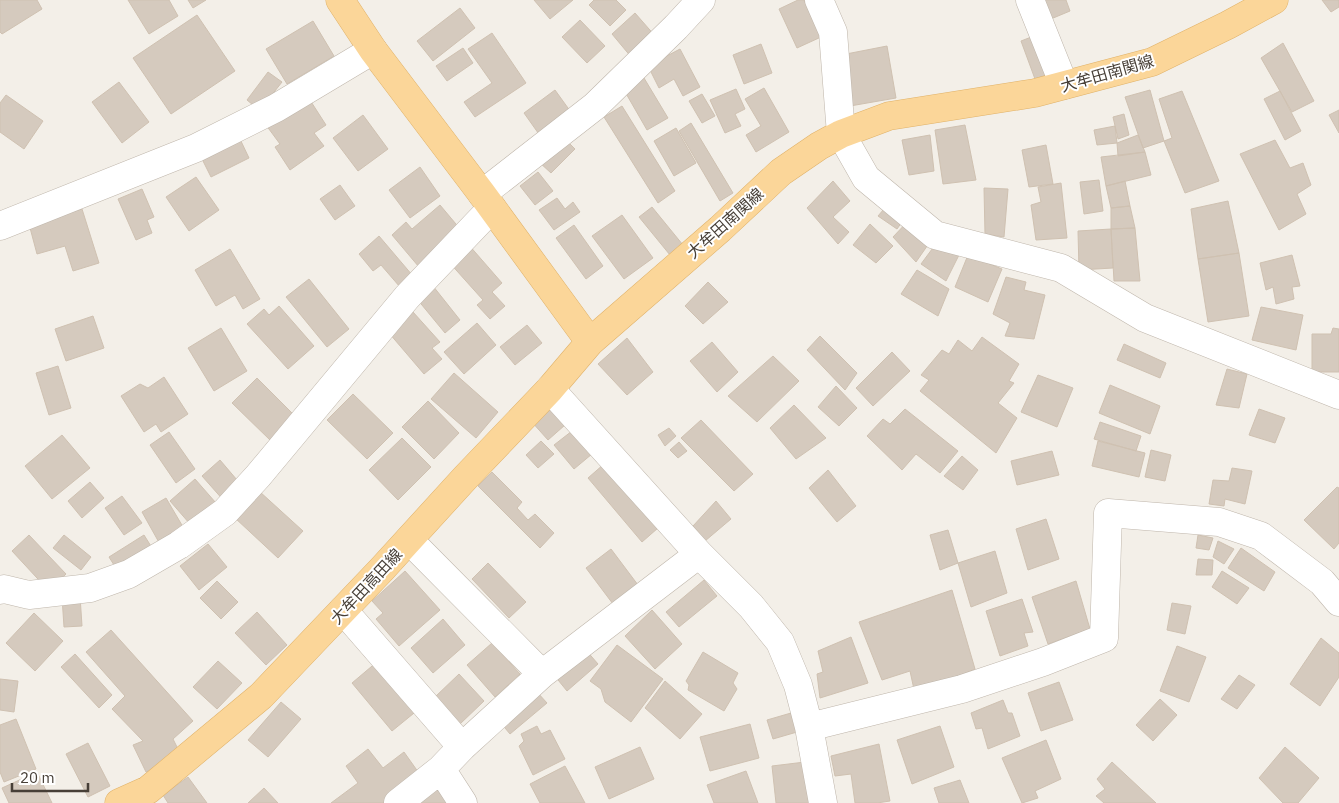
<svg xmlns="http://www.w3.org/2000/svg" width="1339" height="803" viewBox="0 0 1339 803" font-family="'IBM Plex Sans','Noto Sans JP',sans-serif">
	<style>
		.building { fill: #d5cabe; stroke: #cfc1b1 }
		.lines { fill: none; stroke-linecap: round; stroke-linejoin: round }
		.minor-casing { stroke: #bfb6ab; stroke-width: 29 }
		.major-casing { stroke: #e0b269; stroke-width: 29 }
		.minor { stroke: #fff; stroke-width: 28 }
		.major { stroke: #fbd699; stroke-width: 28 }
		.labels { text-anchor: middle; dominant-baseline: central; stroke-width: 4; stroke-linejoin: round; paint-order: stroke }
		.street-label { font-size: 16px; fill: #473f37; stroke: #fff }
	</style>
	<rect width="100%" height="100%" fill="#f3efe8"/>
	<path class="building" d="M0 0H37L42 9 2 34 0 32Z
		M128 0H169L178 16 149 34Z
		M188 0H206L193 8Z
		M534 0H573L550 19Z
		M594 0H616L626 10 610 26 589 5Z
		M798 0H804L821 37 797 48 779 9Z
		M1038 0H1066L1070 11 1046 21Z
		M1322 0H1339V7L1331 12Z
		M460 8 475 28 433 61 417 41Z
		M635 13 656 37 632 58 612 34Z
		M197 15 235 71 171 114 133 58Z
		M580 20 605 46 587 63 562 37Z
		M313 21 334 56 287 84 266 49Z
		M492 33 526 83 475 117 464 102 492 83 468 49Z
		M1039 34 1054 72 1035 79 1021 41Z
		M1283 43 1314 101 1292 112 1261 58Z
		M761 44 772 73 744 84 733 55Z
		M887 46 896 98 850 106 841 55Z
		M463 48 473 63 447 81 436 66Z
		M680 49 700 87 683 96 674 79 659 88 648 66Z
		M268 72 282 82 267 101 253 105 247 100Z
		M644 78 668 118 647 130 624 90Z
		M119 82 149 122 122 143 92 102Z
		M764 88 789 132 756 152 746 135 761 126 745 99Z
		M736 89 745 109 735 114 741 126 725 133 710 100Z
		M555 90 573 115 541 137 524 113Z
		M1150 90 1164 141 1143 148 1125 97Z
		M1182 91 1219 181 1185 193 1164 141 1172 138 1159 99Z
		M1280 91 1301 131 1285 140 1264 99Z
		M702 94 715 116 702 123 689 101Z
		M6 95 43 121 24 149 0 132V103Z
		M308 97 326 125 314 133 324 146 290 170 275 147 280 144 266 125Z
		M622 106 675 191 658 203 604 117Z
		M1339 110V133L1329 115Z
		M1124 114 1129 135 1118 139 1113 117Z
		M363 115 388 149 358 171 333 138Z
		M691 123 733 193 720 201 679 131Z
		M965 125 976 180 943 184 935 130Z
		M1115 126 1117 143 1097 145 1094 130Z
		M676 128 696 163 674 176 654 141Z
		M930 135 934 171 909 175 902 140Z
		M1138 135 1145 152 1118 156 1117 143Z
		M239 137 249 158 211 177 201 157Z
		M563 137 575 149 551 173 539 162Z
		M1275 140 1290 168 1303 163 1311 185 1297 194 1306 214 1279 230 1240 154Z
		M1046 145 1053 184 1029 187 1022 150Z
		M1145 152 1151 175 1106 186 1101 157Z
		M420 167 440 196 410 218 389 190Z
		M538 172 553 191 535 205 520 186Z
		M196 177 219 210 189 231 166 197Z
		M1099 180 1103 211 1084 214 1080 182Z
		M833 181 850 201 833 217 849 232 838 244 807 208Z
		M1125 181 1130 206 1111 208 1106 186Z
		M1061 183 1067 238 1036 240 1031 205 1041 202 1038 187Z
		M340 185 355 206 335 220 320 199Z
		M984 188 1008 189 1004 237 985 234Z
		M142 189 154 217 147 220 152 233 136 240 118 199Z
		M557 198 565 209 573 202 580 212 554 230 539 210Z
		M1228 201 1239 253 1198 259 1191 209Z
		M890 202 907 215 897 229 878 216Z
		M440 205 461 230 419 267 392 235 406 222 412 229Z
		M1130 206 1135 228 1111 229V208Z
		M652 207 683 245 670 255 639 217Z
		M82 209 99 263 73 271 65 246 37 254 29 224Z
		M622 215 653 258 624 279 592 236Z
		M910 219 932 239 916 262 893 237Z
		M870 224 893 246 876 263 853 245Z
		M574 225 603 266 586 279 556 238Z
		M1135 228 1140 281H1114L1111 229Z
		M1111 229 1113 268 1079 270 1078 231Z
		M379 236 413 276 400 287 381 265 373 271 359 254Z
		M938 241 961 251 946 281 921 264Z
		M468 244 502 283 492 292 505 306 490 319 477 305 483 300 448 261Z
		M230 249 260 299 243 309 235 295 216 306 195 270Z
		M1239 253 1249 316 1208 322 1198 259Z
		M968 255 1002 269 988 302 955 287Z
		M1292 255 1300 286 1292 287 1294 299 1276 304 1273 287 1266 290 1260 263Z
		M917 270 949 289 938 316 901 294Z
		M1006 277 1026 282 1024 290 1045 295 1034 339 1005 336 1010 323 993 314Z
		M309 279 349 329 327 347 286 297Z
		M708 282 728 302 703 324 685 306Z
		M433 286 460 320 445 333 417 299Z
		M279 306 314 346 288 369 247 324 264 309 269 315Z
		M1261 307 1303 315 1296 350 1252 340Z
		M413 312 440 342 432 348 442 359 424 374 389 333Z
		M93 316 104 348 66 361 55 329Z
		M477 323 496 345 464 374 444 352Z
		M527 325 542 343 515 365 500 347Z
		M221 328 247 371 214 391 188 348Z
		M1333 328 1339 329V372H1312V334H1331Z
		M820 336 857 373 845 390 807 350Z
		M982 337 1019 364 1009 381 1014 383 998 403 1017 418 996 453 920 391 929 380 921 375 942 350 949 354 958 340 972 351Z
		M627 338 653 372 627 395 598 364Z
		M712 342 738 372 717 392 690 361Z
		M1124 344 1166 363 1160 378 1117 360Z
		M892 352 910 371 873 406 856 388Z
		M773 356 799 381 757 422 728 396Z
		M58 366 71 408 49 415 36 373Z
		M1227 369 1247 374 1239 408 1216 405Z
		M454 373 498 412 476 438 431 399Z
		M1038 375 1073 388 1057 427 1021 412Z
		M164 377 188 414 161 432 156 424 144 432 121 396 140 384 148 388Z
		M257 378 296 417 271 441 232 403Z
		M1110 385 1160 406 1150 434 1099 413Z
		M836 386 857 408 839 426 818 407Z
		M353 394 393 433 367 459 327 420Z
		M428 401 459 433 434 459 402 427Z
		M794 405 826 438 796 459 770 428Z
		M548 406 565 425 548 440 531 421Z
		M905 409 958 451 940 473 916 454 902 470 867 436 883 419 890 424Z
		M1259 409 1285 418 1275 443 1249 435Z
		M701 420 753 474 734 491 681 438Z
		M1100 422 1141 436 1136 451 1094 439Z
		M669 428 676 436 665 446 658 435Z
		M572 431 592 454 574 469 554 445Z
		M169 432 195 469 176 483 150 445Z
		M62 435 90 468 52 499 25 466Z
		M402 438 431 467 398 500 369 470Z
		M541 441 554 454 538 468 526 455Z
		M1098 441 1145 453 1139 477 1092 466Z
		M679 442 687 451 678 458 670 450Z
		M1151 450 1171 455 1165 481 1145 477Z
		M1052 451 1059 475 1017 485 1011 461Z
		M962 456 978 470 963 490 944 476Z
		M220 460 243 487 225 502 202 476Z
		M604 464 658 528 642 542 588 478Z
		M1232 468 1252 471 1245 504 1225 499 1224 506 1209 504 1213 480 1229 481Z
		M828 470 856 506 837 522 809 488Z
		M492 472 522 502 517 508 528 520 535 514 554 533 540 548 478 486Z
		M195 479 216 503 190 524 170 501Z
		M90 482 104 498 82 518 68 501Z
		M1337 487 1339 488V543L1334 549 1304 520Z
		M259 491 303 531 278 558 235 518Z
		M122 496 142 523 124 535 105 508Z
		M166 498 186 532 161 546 142 512Z
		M716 501 731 519 705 541 693 526Z
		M1046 519 1059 559 1028 570 1016 529Z
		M948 530 958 563 940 570 930 535Z
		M29 535 66 574 49 591 12 551Z
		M64 535 91 557 81 570 53 548Z
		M144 535 154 551 119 573 109 557Z
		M1198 535 1213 538 1209 550 1196 548Z
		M1218 541 1234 549 1224 564 1213 557Z
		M208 544 227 567 199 590 180 566Z
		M1241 548 1275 572 1264 591 1228 568Z
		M611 549 638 585 613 604 586 568Z
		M995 551 1007 593 971 607 958 563Z
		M1198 559 1213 560 1212 575H1196Z
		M488 563 526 602 509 618 472 579Z
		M405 571 440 610 399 646 376 619 383 613 372 601Z
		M1222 571 1249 588 1237 604 1212 587Z
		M704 580 717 596 679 627 666 612Z
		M217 581 238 602 221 619 200 598Z
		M1076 581 1090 629 1048 644 1032 597Z
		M952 590 975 669 915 694 910 671 882 680 859 622Z
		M80 596 82 626 64 627 62 597Z
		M1022 599 1033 632 1024 633 1028 646 1000 656 986 611Z
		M1172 603 1191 606 1185 634 1167 630Z
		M652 610 682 644 655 669 625 636Z
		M257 612 287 645 266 665 235 633Z
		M34 613 63 641 35 671 6 643Z
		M443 619 465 645 433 673 411 648Z
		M111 630 193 721 173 739 181 755 146 772 133 745 143 741 112 709 125 696 86 652Z
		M851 637 868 683 820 698 817 674 823 672 818 651Z
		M1321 638 1339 653V677L1320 706 1290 684Z
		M492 643 520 674 495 697 467 665Z
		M617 645 663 679 631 722 605 702 601 689 590 681Z
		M1177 646 1206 657 1189 702 1160 691Z
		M585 649 598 664 567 691 554 675Z
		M703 652 738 673 733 683 737 689 724 711 688 690 689 685 686 681Z
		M75 654 112 695 99 708 61 667Z
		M218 661 242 683 217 709 193 687Z
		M378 661 419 709 392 731 352 683Z
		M459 674 484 701 460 724 435 697Z
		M1239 675 1255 685 1237 709 1221 699Z
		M0 679 18 681 14 712 0 710Z
		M665 681 702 714 680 739 645 708Z
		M1059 682 1073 720 1041 731 1028 693Z
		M537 692 547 703 510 734 500 722Z
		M1160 699 1177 715 1153 741 1136 725Z
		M1003 700 1008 713H1012L1020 736 988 749 982 728 976 729 971 713Z
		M281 702 301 719 268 757 248 740Z
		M791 713 797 732 773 739 767 720Z
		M16 719 36 769 4 782 0 772V725Z
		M750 724 759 758 710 771 700 737Z
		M537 726 541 734 550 730 565 759 533 775 519 746 524 741 521 734Z
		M940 726 954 767 912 784 897 740Z
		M1046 740 1061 779 1035 791 1038 798 1022 803 1002 758Z
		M88 743 110 786 88 797 66 754Z
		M879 744 890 801 877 803H855L851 774 835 776 831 756Z
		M640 747 654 779 609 799 595 767Z
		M1285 747 1319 778 1298 803H1283L1259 778Z
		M368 749 383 768 404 752 421 776 384 803H331L358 783 346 766Z
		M805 762 810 803H776L772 766Z
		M1112 762 1156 803H1104L1096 796 1105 789 1097 779Z
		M565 766 585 803H540L530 784Z
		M746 771 758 803H714L707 785Z
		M37 772 52 803H9L2 788Z
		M188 777 207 803H168L163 795Z
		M960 780 969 803H939L934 788Z
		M440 787 451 803H415Z
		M264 788 278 803H248Z"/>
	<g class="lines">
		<defs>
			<path id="minor" d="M819 0 833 32 841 134 866 178 935 235 1061 268 1145 318 1339 395
				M1030 0 1064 85
				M482 194 595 106 676 27 701 0
				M0 226 196 148 276 108 373 50
				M550 389 699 554 751 606 780 642 798 685 809 727 823 803
				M409 540 542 674
				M0 590 4 589 29 595 90 588 129 574 179 545 225 512 258 476 407 297 492 208
				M343 610 462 747
				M809 727 962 689 1043 662 1104 638 1108 513 1219 522 1261 536 1322 582 1339 602
				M441 769 463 803
				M398 803 441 769 462 747 542 674 699 554"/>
			<path id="major" d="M340 0 373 50 482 194 590 342
				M119 803 148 790 261 696 382 569 465 478 550 389 590 342 720 229 781 172 819 146 841 134 889 116 1035 93 1152 62 1228 25 1274 0"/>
		</defs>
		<use href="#minor" class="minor-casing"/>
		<use href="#major" class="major-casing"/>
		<use href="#minor" class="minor"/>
		<use href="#major" class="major"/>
	</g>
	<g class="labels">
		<g class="street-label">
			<text transform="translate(1107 73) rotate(-16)">大牟田南関線</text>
			<text transform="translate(725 223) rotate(-42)">大牟田南関線</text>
			<text transform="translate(366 586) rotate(-47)">大牟田高田線</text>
		</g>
	</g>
	<path d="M12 783v8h76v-8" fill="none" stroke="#473f37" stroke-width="2.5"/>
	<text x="20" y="783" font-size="15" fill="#473f37" stroke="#ffffff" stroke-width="4" paint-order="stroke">20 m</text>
</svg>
